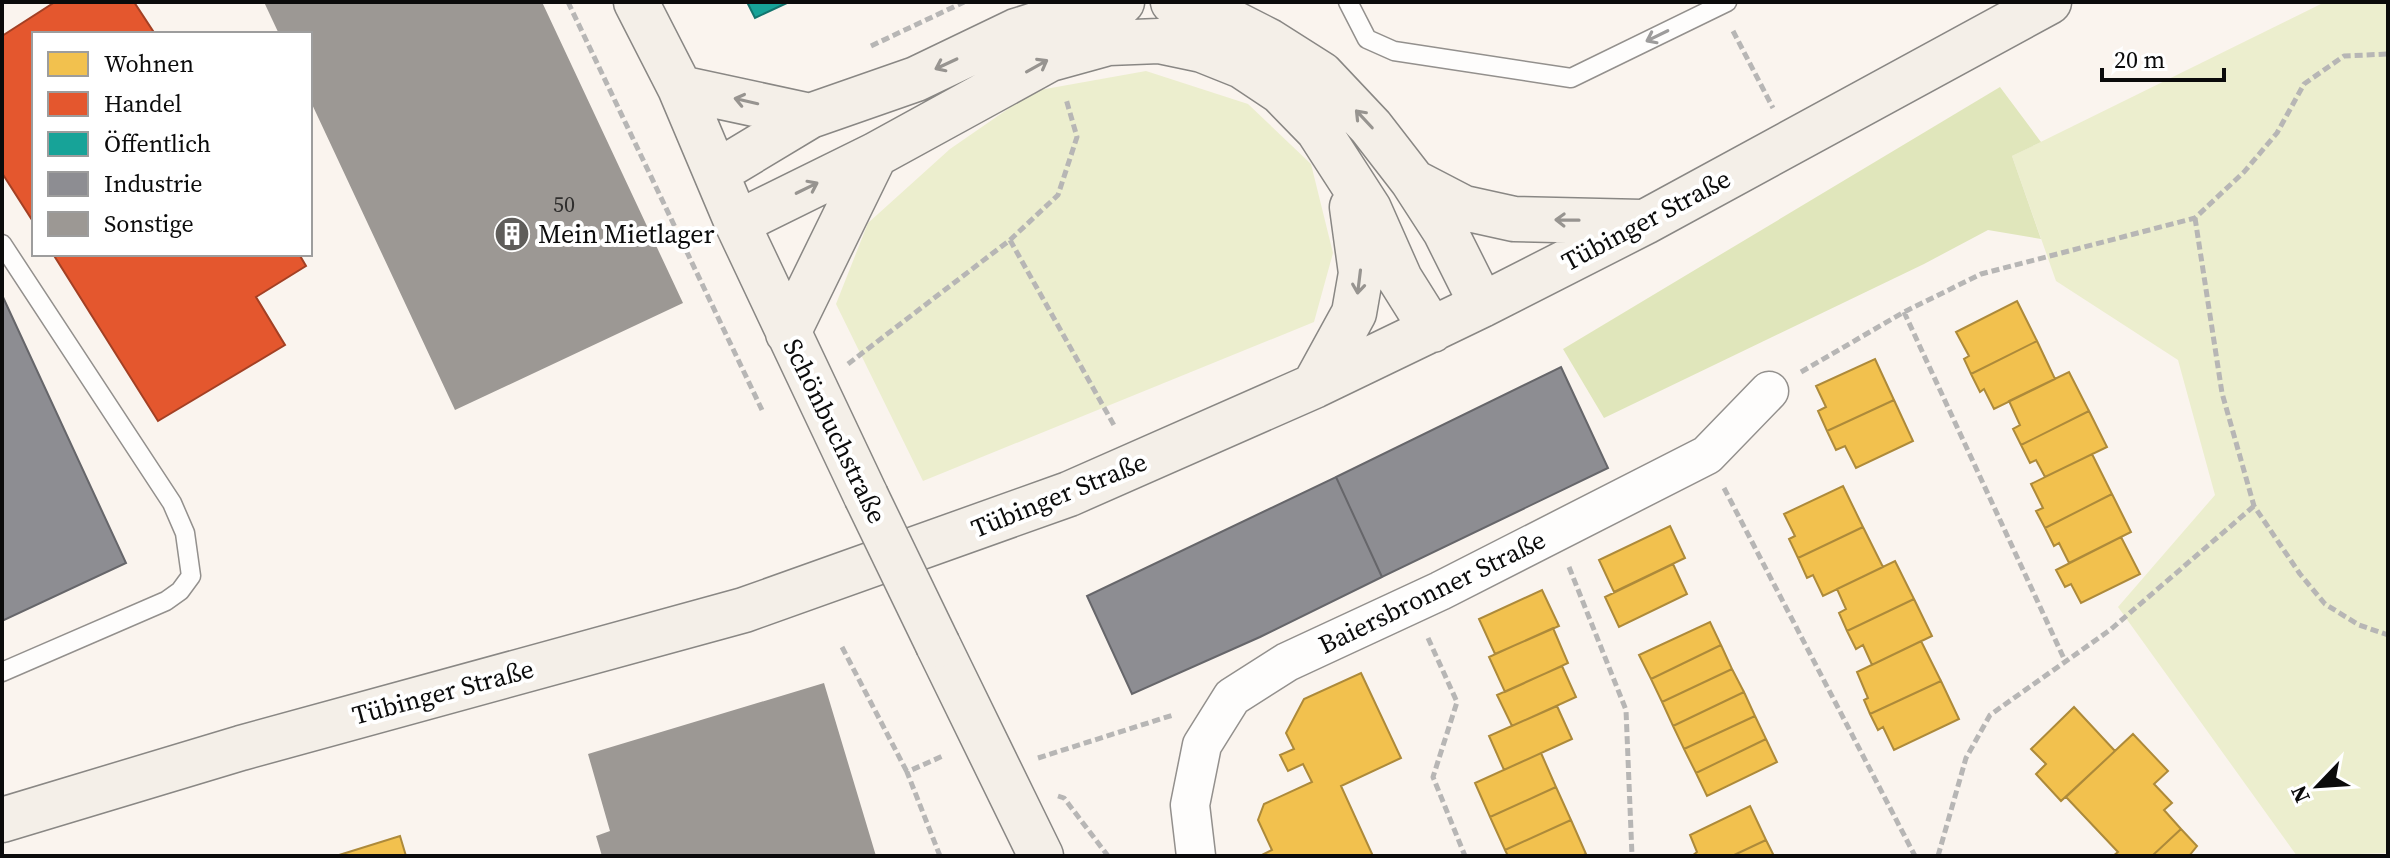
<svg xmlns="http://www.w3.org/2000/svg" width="2390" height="858" viewBox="0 0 2390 858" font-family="'Source Serif 4',serif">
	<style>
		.green { fill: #eceece }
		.forest { fill: #e0e6bb }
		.homes { fill: #f2c14e; stroke: #ad8a3a; stroke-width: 2 }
		.shops { fill: #e4572e; stroke: #a34024; stroke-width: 2 }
		.public { fill: #17a398; stroke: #13756e; stroke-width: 2 }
		.industry { fill: #8d8d92; stroke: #66666a; stroke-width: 2 }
		.building { fill: #9c9894 }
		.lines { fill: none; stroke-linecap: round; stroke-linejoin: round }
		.lane-casing { stroke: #93908d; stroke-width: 21 }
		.street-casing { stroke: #93908d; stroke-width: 41 }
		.secondary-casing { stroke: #898784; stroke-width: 47 }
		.path { stroke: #b7b6b5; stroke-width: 5; stroke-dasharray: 8 4; stroke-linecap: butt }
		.lane { stroke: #fefdfc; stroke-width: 18 }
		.street { stroke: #fefdfc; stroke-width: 38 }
		.secondary { stroke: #f4efe8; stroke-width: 44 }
		.secondary-bridge-casing { stroke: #898784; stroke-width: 47; stroke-linecap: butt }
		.secondary-bridge { stroke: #f4efe8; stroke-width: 44 }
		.oneway { stroke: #9d9c9c }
		.oneway2 { stroke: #979490 }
		.labels { text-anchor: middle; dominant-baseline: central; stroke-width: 8; stroke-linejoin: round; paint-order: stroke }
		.number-label { font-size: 22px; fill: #2f2e2d }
		.street-label { font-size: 26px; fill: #0b0b0b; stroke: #fff }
		.poi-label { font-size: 26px; fill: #0b0b0b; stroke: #fff; text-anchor: start }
	</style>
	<rect width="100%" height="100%" fill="#faf4ee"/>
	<path class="green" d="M2325 2H2388V853L2297 856 2118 607 2215 495 2178 360 2056 281 2012 156Z
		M1146 71 1248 104 1311 164 1333 253 1314 322 923 481 836 304 868 223 950 149 1034 91Z"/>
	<path class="forest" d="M2000 87 2041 142 2012 156 2041 239 1988 230 1924 264 1604 418 1563 349Z"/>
	<path class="homes" d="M2017 301 2037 341 1971 374 1964 359 1969 356 1956 332Z
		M2037 341 2055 379 1994 409 1984 389 1980 392 1971 374Z
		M1875 359 1894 400 1827 431 1818 411 1826 407 1816 386Z
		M2069 372 2089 411 2021 445 2013 429 2020 425 2009 401Z
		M1894 400 1913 441 1856 468 1845 446 1836 450 1827 431Z
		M2089 411 2107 447 2045 477 2036 460 2030 463 2021 445Z
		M2092 454 2112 494 2045 528 2036 511 2043 508 2031 484Z
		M1843 486 1863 527 1798 558 1789 539 1795 536 1784 514Z
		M2112 494 2131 532 2069 563 2059 543 2054 546 2045 528Z
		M1670 526 1685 558 1614 592 1599 560Z
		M1863 527 1883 567 1823 596 1813 575 1807 578 1798 558Z
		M2121 537 2140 574 2081 603 2071 584 2065 587 2056 570Z
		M1895 561 1914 599 1847 631 1839 613 1846 609 1837 589Z
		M1673 564 1687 594 1619 627 1605 597Z
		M1542 590 1559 626 1495 654 1479 619Z
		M1914 599 1932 636 1872 665 1863 645 1856 649 1847 631Z
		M1710 622 1721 645 1651 679 1639 655Z
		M1553 628 1568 663 1505 692 1489 657Z
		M1921 641 1941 681 1870 714 1864 700 1868 698 1857 672Z
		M1721 645 1732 669 1662 702 1651 679Z
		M1562 666 1576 697 1512 726 1497 695Z
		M1732 669 1744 692 1673 726 1662 702Z
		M1361 673 1401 758 1341 786 1373 856H1260L1272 850 1258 820 1264 804 1312 782 1303 764 1288 771 1280 755 1294 749 1286 733 1304 699Z
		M1941 681 1959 719 1894 750 1883 727 1878 730 1870 714Z
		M1744 692 1755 716 1684 749 1673 726Z
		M1557 706 1572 739 1504 770 1489 736Z
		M2074 707 2115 751 2061 801 2036 774 2046 764 2031 749Z
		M1755 716 1766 739 1696 773 1684 749Z
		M2133 734 2168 771 2154 784 2172 803 2164 810 2181 829 2152 856H2113L2118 852 2066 797Z
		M1766 739 1777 762 1707 796 1696 773Z
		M1541 753 1556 787 1490 817 1475 783Z
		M1556 787 1571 820 1505 850 1490 817Z
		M1750 806 1766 840 1732 856H1692L1697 852 1690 835Z
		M1571 820 1586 854 1581 856H1508L1505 850Z
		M2181 829 2197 846 2189 856H2152Z
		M400 836 406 856H339V855Z
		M1766 840 1774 856H1732Z"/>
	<path class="shops" d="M55 2H134L155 34H34V223L2 173V36Z
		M53 254H299L306 266 256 297 285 345 158 421Z"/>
	<path class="public" d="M747 2H789L755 18Z"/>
	<path class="industry" d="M2 295 126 563 2 621Z
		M1561 367 1608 468 1382 577 1336 477Z
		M1336 477 1382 577 1260 637 1132 694 1087 596Z"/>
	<path class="building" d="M264 2H542L683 303 455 410 310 100V34H279Z
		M824 683 876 856H602L596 836 610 831 588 754Z"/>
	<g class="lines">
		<defs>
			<path id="lane" d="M1348 2 1367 39 1394 51 1571 78 1727 2
				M2 244 172 503 185 533 191 576 180 591 166 601 2 672"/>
			<path id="street" d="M1196 856 1190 805 1202 745 1232 697 1287 662 1440 591 1707 455 1769 391"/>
			<path id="secondary" d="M636 2 680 88 737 223 866 496
				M1173 2 1210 11 1269 41 1321 74 1371 127 1412 180 1445 231 1482 305
				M680 88 810 116
				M717 172 810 116 916 79 1016 31 1097 5 1122 2
				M1414 182 1464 208 1514 219 1642 222
				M737 223 875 155 1050 59 1108 43 1159 41 1202 50 1242 66 1281 92 1318 130 1369 209 1400 279 1432 330
				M788 333 875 155
				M1314 386 1354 313 1361 273 1352 207
				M938 645 1041 856
				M2 820 241 748 744 610 1069 494 1314 386 1482 305 1645 222 2049 2"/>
		</defs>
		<use href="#lane" class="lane-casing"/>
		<use href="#street" class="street-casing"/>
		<use href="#secondary" class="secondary-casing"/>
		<path class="path" d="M568 2 762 410
			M1733 31 1773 108
			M871 46 964 2
			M2195 218 2222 393 2254 506 2300 574 2325 604 2359 625 2388 635
			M1010 240 1115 427
			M1904 312 2066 663
			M848 364 1010 240 1058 195 1077 137 1066 99
			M1801 372 1904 312 1981 274 2195 218 2244 172 2277 133 2304 84 2344 56 2388 54
			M1724 488 1915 856
			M1569 567 1626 710 1632 856
			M1428 638 1457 702 1433 777 1465 856
			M842 647 907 772
			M1038 758 1173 715
			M1058 796 1064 798 1108 856
			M940 856 907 772 945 755
			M1938 856 1966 758 1990 715 2110 630 2254 506"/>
		<use href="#lane" class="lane"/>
		<use href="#street" class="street"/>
		<use href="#secondary" class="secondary"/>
		<defs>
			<path id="secondary-bridge" d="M866 496 938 645"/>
		</defs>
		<use href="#secondary-bridge" class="secondary-bridge-casing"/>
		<use href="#secondary-bridge" class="secondary-bridge"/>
	</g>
	<defs><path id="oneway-shaft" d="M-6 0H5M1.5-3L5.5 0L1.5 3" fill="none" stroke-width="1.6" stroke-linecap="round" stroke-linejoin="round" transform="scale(2)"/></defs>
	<use class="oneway" href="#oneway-shaft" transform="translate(1657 36) rotate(154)"/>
	<g class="oneway2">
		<use href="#oneway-shaft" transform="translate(946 64) rotate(155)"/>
		<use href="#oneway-shaft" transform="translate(1037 66) rotate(-29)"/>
		<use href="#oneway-shaft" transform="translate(746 101) rotate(-167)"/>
		<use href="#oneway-shaft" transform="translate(1364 119) rotate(-133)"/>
		<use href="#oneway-shaft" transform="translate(807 188) rotate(-26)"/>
		<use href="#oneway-shaft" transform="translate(1567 220) rotate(-179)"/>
		<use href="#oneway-shaft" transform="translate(1359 282) rotate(97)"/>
	</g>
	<defs>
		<symbol id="building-disc" viewBox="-11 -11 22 22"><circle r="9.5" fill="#5f5d5a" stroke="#fff"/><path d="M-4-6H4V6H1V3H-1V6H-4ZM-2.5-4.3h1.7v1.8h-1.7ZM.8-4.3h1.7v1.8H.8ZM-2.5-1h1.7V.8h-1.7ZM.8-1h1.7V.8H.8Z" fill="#fff"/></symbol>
	</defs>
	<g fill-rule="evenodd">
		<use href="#building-disc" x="492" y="214" width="40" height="40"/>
	</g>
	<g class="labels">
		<g class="number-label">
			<text x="564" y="204">50</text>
		</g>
		<g class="street-label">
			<text transform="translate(1646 220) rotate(-28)">Tübinger Straße</text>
			<text transform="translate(835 431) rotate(64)">Schönbuchstraße</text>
			<text transform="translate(1059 495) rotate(-22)">Tübinger Straße</text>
			<text transform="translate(1432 592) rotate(-26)">Baiersbronner Straße</text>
			<text transform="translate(443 692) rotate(-15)">Tübinger Straße</text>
		</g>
		<g class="poi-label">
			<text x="538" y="234">Mein Mietlager</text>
		</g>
	</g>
	<rect width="2390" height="858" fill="none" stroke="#0b0b0b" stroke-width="8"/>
	<rect x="32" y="32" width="280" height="224" fill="#ffffff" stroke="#9d9d9d" stroke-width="2"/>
	<rect x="48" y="52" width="40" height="24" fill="#f2c14e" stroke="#9d9d9d" stroke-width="2"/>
	<text x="104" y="72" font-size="24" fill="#0b0b0b">Wohnen</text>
	<rect x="48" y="92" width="40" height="24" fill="#e4572e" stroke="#9d9d9d" stroke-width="2"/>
	<text x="104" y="112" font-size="24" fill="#0b0b0b">Handel</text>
	<rect x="48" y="132" width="40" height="24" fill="#17a398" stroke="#9d9d9d" stroke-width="2"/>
	<text x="104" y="152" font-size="24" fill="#0b0b0b">Öffentlich</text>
	<rect x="48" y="172" width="40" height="24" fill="#8d8d92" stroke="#9d9d9d" stroke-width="2"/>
	<text x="104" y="192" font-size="24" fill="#0b0b0b">Industrie</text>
	<rect x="48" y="212" width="40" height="24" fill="#9c9894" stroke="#9d9d9d" stroke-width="2"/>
	<text x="104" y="232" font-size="24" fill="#0b0b0b">Sonstige</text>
	<g transform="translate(2318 786) rotate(245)" stroke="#ffffff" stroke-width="6" paint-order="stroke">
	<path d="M0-6L14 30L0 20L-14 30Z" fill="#0b0b0b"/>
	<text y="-12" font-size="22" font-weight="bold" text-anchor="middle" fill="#0b0b0b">N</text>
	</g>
	<path d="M2102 68v12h122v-12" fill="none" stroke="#0b0b0b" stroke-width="4"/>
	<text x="2114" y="68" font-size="24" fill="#0b0b0b" stroke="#ffffff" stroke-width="6" paint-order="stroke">20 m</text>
</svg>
